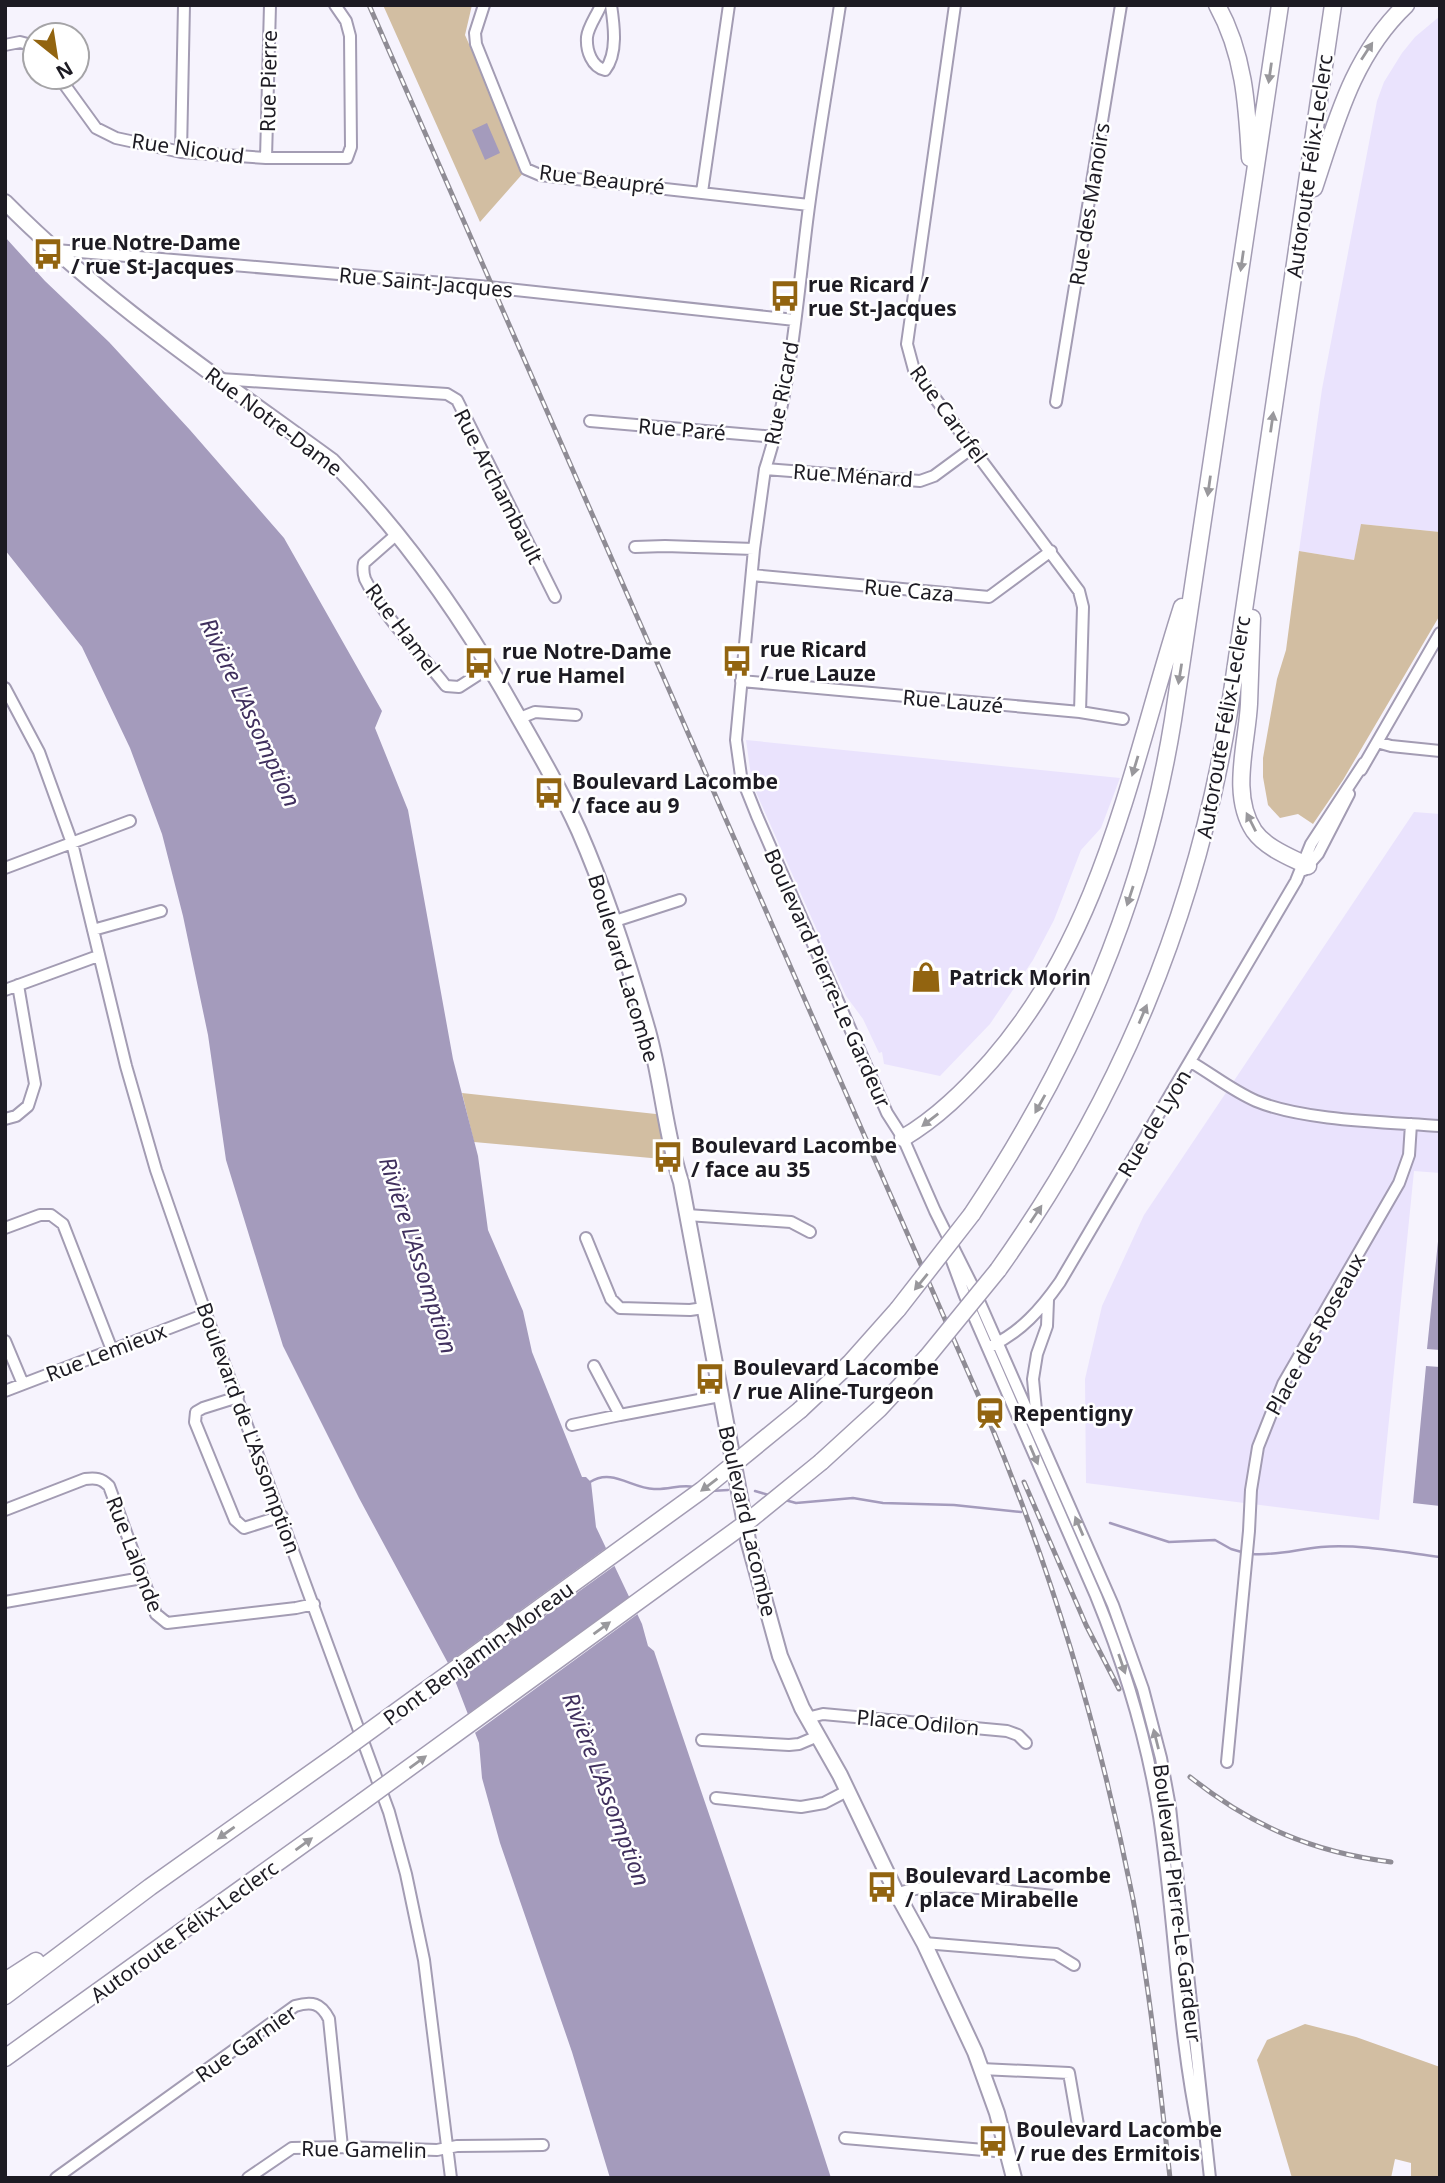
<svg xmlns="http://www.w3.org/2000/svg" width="1445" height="2183" viewBox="0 0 1445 2183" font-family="'Noto Sans',sans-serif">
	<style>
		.built { fill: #eae3fd }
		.green { fill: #d2bea2 }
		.water { fill: #a49bbc }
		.pier { fill: #f6f3fd }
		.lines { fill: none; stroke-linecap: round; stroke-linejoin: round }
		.stream { stroke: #a49bbc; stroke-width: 2.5 }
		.minor-casing { stroke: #a39cb3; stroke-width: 14 }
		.major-casing { stroke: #a39cb3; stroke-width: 18 }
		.highway-casing { stroke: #a39cb3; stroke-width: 19 }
		.minor { stroke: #fff; stroke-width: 10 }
		.major { stroke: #fff; stroke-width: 14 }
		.highway { stroke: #fff; stroke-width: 16 }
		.rail-casing { stroke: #8f8c95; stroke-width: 5 }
		.rail { stroke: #fff; stroke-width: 2.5; stroke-dasharray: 8; stroke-linecap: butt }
		.highway-bridge-casing { stroke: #a39cb3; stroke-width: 19; stroke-linecap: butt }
		.highway-bridge { stroke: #fff; stroke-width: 16 }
		.oneway { fill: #99989c }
		.labels { text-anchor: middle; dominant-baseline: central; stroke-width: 5; stroke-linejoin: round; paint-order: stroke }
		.street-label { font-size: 21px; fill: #1d1b23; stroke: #fff }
		.poi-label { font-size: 21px; font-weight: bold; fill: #1d1b23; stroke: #fff; text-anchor: start }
		.water-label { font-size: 23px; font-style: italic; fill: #40305e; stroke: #fff }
	</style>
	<rect width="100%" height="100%" fill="#f6f3fd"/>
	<path class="built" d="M1440 16V532L1362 524 1354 560 1299 551 1322 389 1377 101 1384 82 1402 53 1415 37Z
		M746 740 1120 778 1101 828 1081 850 1054 920 1033 960 990 1024 940 1076 884 1064 882 1052 879 1053 863 1019 846 996 752 783Z
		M1414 812 1440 814V1173L1414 1171 1379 1520 1086 1483 1085 1379 1102 1306 1144 1215Z"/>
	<path class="green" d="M383 5H472L465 35 525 171 480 222Z
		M1361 524 1440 532V615L1343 780 1313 824 1298 814 1280 818 1268 805 1263 777V758L1277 679 1286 650 1299 551 1354 560Z
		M462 1093 665 1115 673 1160 474 1142Z
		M1305 2024 1356 2037 1440 2067V2178H1411V2163L1395 2159 1391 2178H1292L1257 2060 1267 2040Z"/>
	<path class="water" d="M487 123 500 153 485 160 472 130Z
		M5 237 45 281 109 342 190 430 284 538 382 711 375 728 408 810 453 1059 478 1156 488 1230 523 1311 532 1352 582 1477H586L591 1482 596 1527 642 1624 648 1646 654 1651C712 1827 775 2001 831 2178H610L572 2052 500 1843 482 1778 479 1743 449 1665 359 1498 283 1346 226 1160 208 1035 183 916 162 834 130 748 82 647 5 550Z
		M1440 1222V1350L1427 1349Z
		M1426 1366 1440 1367V1506L1413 1503Z"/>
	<path class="pier" d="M609 1546 617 1564 452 1683 445 1665Z
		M631 1596 639 1613 472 1735 465 1716Z"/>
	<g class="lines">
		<path class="stream" d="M590 1482C612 1468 631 1488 654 1489 669 1490 680 1484 694 1487
			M711 1491 728 1490
			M755 1491 772 1496
			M785 1500 796 1503 853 1498 883 1503 954 1505 1021 1512
			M1110 1523 1169 1542 1215 1540 1231 1549 1245 1553
			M1252 1554C1275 1556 1298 1549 1321 1547 1360 1544 1401 1552 1440 1557"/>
		<defs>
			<path id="minor" d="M484 5 475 33 476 44 526 169 540 175 809 205
				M601 5C597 15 588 27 587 37 586 51 592 67 605 70 618 54 614 25 611 5
				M840 5C829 77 816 149 807 222 797 303 791 391 765 469L754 549 736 740 741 776 757 816 887 1113 903 1138 935 1211 972 1285 1113 1605 1143 1689 1161 1758 1170 1807 1210 2178
				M955 5 907 344 914 370 1079 591 1083 607 1080 712
				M5 45 20 42 35 46
				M59 77 96 128 116 138 181 152 266 158H347L351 147 350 36 346 21 335 5
				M181 152 184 5
				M266 158 270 5
				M702 192 729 5
				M56 250 479 286 795 320
				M220 379 447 394 457 400 555 597
				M1056 402 1121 5
				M590 421 775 437
				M765 469 920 481 934 476 972 448
				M397 534 364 563C363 568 363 573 365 579 383 616 420 653 446 686L459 687 490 667
				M635 547 665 546 754 549
				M752 575 989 597 1051 551
				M741 681 1080 712 1123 719
				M5 688 39 752 72 843 126 1066 156 1170 206 1314 389 1812 406 1874 424 1960 451 2178
				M520 718 535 712 576 715
				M1377 742 1391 746 1440 751
				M1361 770 1440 633
				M5 868 130 821
				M1304 870 1318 854 1349 794
				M612 922 680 900
				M93 930 161 911
				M5 990 98 956
				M1191 1062C1213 1075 1233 1091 1256 1101 1304 1121 1387 1122 1440 1126
				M5 1119 16 1116 28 1106 35 1084 18 985
				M687 1215 791 1222 810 1232
				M5 1228 40 1215H51L63 1224 112 1350
				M586 1238 611 1299 620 1308 690 1310 704 1308
				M948 1250 965 1296 1096 1596C1125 1667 1147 1740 1159 1816 1175 1921 1177 2029 1199 2133
				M5 1341 23 1384
				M991 1346C1021 1332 1041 1309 1060 1282L1296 881 1311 844 1364 763
				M594 1366 620 1415 720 1396
				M5 1391 206 1314
				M238 1397 203 1408 196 1412 195 1422 235 1520 244 1528 282 1516
				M1037 1421 1033 1379 1037 1354 1047 1326 1048 1300
				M572 1425 620 1415
				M5 1510 85 1479C96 1478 101 1478 109 1486L156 1614 167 1623 296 1608 314 1604
				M5 1602 142 1578
				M807 1718 823 1714 1007 1731 1018 1735 1026 1743
				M702 1740 789 1745 799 1744 818 1736
				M1227 1762 1249 1531 1251 1490 1258 1447 1283 1384 1399 1183 1409 1155 1411 1124
				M716 1798 801 1807 824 1803 847 1791
				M897 1894C934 1878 1015 1893 1057 1896
				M924 1943 1056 1954 1074 1965
				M981 2069 1069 2073 1078 2125
				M845 2138 1007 2152
				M56 2178 295 2006C312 2001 321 2003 329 2019L342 2147
				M248 2178 292 2148 342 2147 437 2150 457 2146 543 2145"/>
			<path id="major" d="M5 202C103 301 220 379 332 461 400 530 455 607 503 690 529 736 557 782 579 831 607 895 629 964 648 1031 662 1081 665 1133 681 1182L748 1540 780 1656 802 1708 840 1775 897 1894 924 1943 975 2052 997 2113 1014 2178"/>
			<path id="highway" d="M1217 5C1244 54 1247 104 1250 158
				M1314 188C1336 122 1353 55 1406 5
				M1252 618C1251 646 1250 675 1249 704 1247 744 1230 795 1254 831 1266 848 1290 857 1308 866
				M903 1138C937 1118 965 1090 991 1061 1104 932 1131 766 1182 607
				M972 1214C1073 1062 1144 901 1173 720L1280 5
				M998 1270C1119 1100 1195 918 1229 712L1333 5
				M800 1410 850 1363 898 1309
				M821 1462 879 1409 927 1357
				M5 1981 36 1961
				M5 1996 150 1887 342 1751
				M5 2058 362 1802"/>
		</defs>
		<use href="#minor" class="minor-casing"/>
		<use href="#major" class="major-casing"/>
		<use href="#highway" class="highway-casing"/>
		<use href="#minor" class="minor"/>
		<use href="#major" class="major"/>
		<use href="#highway" class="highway"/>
		<defs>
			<path id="rail" d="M369 5 986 1413
				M988 1418C1053 1573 1100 1734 1133 1899 1150 1991 1160 2085 1170 2178
				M1024 1482 1086 1625 1119 1689
				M1190 1777C1252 1826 1312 1852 1391 1862"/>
		</defs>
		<use href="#rail" class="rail-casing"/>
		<use href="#rail" class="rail"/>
		<defs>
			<path id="highway-bridge" d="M898 1309 972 1214
				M927 1357 998 1270
				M342 1751 702 1490 800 1410
				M362 1802 746 1523 821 1462"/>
		</defs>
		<use href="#highway-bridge" class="highway-bridge-casing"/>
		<use href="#highway-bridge" class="highway-bridge"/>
	</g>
	<defs><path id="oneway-solid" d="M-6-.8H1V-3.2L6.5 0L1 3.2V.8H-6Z" transform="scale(1.75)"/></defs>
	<g class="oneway">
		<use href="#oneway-solid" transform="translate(1367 51) rotate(-57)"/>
		<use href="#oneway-solid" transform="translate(1270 73) rotate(98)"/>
		<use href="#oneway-solid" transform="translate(1242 261) rotate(98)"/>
		<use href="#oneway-solid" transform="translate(1272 422) rotate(-82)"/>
		<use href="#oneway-solid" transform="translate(1209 486) rotate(98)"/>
		<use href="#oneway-solid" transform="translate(1180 674) rotate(99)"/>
		<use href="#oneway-solid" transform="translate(1135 766) rotate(107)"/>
		<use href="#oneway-solid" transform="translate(1251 822) rotate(-117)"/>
		<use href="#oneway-solid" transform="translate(1130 896) rotate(108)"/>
		<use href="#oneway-solid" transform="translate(1143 1014) rotate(-67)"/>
		<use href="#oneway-solid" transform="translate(1040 1104) rotate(119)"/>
		<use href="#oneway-solid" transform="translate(930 1120) rotate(142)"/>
		<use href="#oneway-solid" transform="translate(1036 1214) rotate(-56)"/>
		<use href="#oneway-solid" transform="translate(921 1282) rotate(129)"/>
		<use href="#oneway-solid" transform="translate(1034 1455) rotate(67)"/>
		<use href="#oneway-solid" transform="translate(709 1485) rotate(143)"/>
		<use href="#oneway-solid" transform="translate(1079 1526) rotate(-113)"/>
		<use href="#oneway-solid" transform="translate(602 1628) rotate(-36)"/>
		<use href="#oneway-solid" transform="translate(1122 1664) rotate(71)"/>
		<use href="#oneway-solid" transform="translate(1156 1739) rotate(-104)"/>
		<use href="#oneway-solid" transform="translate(418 1762) rotate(-36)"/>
		<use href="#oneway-solid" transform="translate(226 1833) rotate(145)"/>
		<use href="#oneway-solid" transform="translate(304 1844) rotate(-36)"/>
	</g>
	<defs>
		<symbol id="bus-bare" viewBox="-9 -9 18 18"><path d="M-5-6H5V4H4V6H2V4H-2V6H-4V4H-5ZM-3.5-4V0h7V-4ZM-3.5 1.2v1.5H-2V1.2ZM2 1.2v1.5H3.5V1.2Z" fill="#926410" stroke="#fff" stroke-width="2.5" paint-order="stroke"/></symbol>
		<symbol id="shop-bare" viewBox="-9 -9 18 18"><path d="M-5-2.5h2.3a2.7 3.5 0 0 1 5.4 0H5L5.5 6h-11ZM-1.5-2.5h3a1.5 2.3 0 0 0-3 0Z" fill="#926410" stroke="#fff" stroke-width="2.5" paint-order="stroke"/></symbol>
		<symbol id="station-bare" viewBox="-9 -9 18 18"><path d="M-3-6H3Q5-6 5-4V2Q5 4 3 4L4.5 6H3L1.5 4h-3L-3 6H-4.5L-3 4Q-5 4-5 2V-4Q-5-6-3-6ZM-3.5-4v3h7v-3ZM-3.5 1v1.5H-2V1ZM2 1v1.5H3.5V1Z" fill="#926410" stroke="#fff" stroke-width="2.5" paint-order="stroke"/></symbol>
	</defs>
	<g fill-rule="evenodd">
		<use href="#bus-bare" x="26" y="232" width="44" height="44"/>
		<use href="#bus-bare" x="763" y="274" width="44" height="44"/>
		<use href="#bus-bare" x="715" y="639" width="44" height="44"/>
		<use href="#bus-bare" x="457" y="641" width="44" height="44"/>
		<use href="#bus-bare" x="527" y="771" width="44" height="44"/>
		<use href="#shop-bare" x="904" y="955" width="44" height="44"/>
		<use href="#bus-bare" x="646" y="1135" width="44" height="44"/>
		<use href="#bus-bare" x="688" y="1357" width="44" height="44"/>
		<use href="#station-bare" x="968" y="1391" width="44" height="44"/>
		<use href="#bus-bare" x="860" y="1865" width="44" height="44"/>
		<use href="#bus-bare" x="971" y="2119" width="44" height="44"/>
	</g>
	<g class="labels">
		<g class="street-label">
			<text transform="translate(268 81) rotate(-89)">Rue Pierre</text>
			<text transform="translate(188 148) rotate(8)">Rue Nicoud</text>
			<text transform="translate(1309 166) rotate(-82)">Autoroute Félix-Leclerc</text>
			<text transform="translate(602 179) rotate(7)">Rue Beaupré</text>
			<text transform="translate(1089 204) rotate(-81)">Rue des Manoirs</text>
			<text transform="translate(426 282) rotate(5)">Rue Saint-Jacques</text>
			<text transform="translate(781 393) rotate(-79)">Rue Ricard</text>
			<text transform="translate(949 414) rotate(54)">Rue Carufel</text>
			<text transform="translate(274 421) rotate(37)">Rue Notre-Dame</text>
			<text transform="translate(682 429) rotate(5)">Rue Paré</text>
			<text transform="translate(853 475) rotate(4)">Rue Ménard</text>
			<text transform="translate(499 486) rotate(63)">Rue Archambault</text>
			<text transform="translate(909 590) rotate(5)">Rue Caza</text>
			<text transform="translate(403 629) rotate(53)">Rue Hamel</text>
			<text transform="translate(953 701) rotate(5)">Rue Lauzé</text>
			<text transform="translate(1223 727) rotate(-80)">Autoroute Félix-Leclerc</text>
			<text transform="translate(624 968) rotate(73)">Boulevard Lacombe</text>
			<text transform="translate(828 978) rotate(66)">Boulevard Pierre-Le Gardeur</text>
			<text transform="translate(1154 1123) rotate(-59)">Rue de Lyon</text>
			<text transform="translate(1315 1334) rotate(-61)">Place des Roseaux</text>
			<text transform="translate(106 1352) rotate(-21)">Rue Lemieux</text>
			<text transform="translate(249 1428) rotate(70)">Boulevard de L'Assomption</text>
			<text transform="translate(748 1521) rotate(77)">Boulevard Lacombe</text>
			<text transform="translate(135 1554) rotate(69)">Rue Lalonde</text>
			<text transform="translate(478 1653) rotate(-36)">Pont Benjamin-Moreau</text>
			<text transform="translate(918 1722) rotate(5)">Place Odilon</text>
			<text transform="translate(1178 1903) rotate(83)">Boulevard Pierre-Le Gardeur</text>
			<text transform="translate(184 1931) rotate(-36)">Autoroute Félix-Leclerc</text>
			<text transform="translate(246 2043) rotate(-35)">Rue Garnier</text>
			<text transform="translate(364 2149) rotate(1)">Rue Gamelin</text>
		</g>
		<g class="poi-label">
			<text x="71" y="242">rue Notre-Dame<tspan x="71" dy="24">/ rue St-Jacques</tspan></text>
			<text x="808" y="284">rue Ricard /<tspan x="808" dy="24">rue St-Jacques</tspan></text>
			<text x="760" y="649">rue Ricard<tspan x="760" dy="24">/ rue Lauze</tspan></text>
			<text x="502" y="651">rue Notre-Dame<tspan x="502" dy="24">/ rue Hamel</tspan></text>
			<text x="572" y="781">Boulevard Lacombe<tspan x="572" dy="24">/ face au 9</tspan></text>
			<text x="949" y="977">Patrick Morin</text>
			<text x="691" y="1145">Boulevard Lacombe<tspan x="691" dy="24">/ face au 35</tspan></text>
			<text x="733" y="1367">Boulevard Lacombe<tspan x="733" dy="24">/ rue Aline-Turgeon</tspan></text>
			<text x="1013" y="1413">Repentigny</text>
			<text x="905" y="1875">Boulevard Lacombe<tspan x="905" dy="24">/ place Mirabelle</tspan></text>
			<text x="1016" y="2129">Boulevard Lacombe<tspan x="1016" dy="24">/ rue des Ermitois</tspan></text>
		</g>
		<g class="water-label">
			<text transform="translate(251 712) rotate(65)">Rivière L'Assomption</text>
			<text transform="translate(419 1255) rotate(72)">Rivière L'Assomption</text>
			<text transform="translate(607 1789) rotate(69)">Rivière L'Assomption</text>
		</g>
	</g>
	<rect width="1445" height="2183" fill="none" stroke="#1d1b23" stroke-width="14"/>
	<g transform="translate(56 56) rotate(150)"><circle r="33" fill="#ffffff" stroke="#a5a4a7" stroke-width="2"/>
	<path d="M0-5L12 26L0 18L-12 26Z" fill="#926410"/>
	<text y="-10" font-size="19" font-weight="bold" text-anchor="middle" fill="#1d1b23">N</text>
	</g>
</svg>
